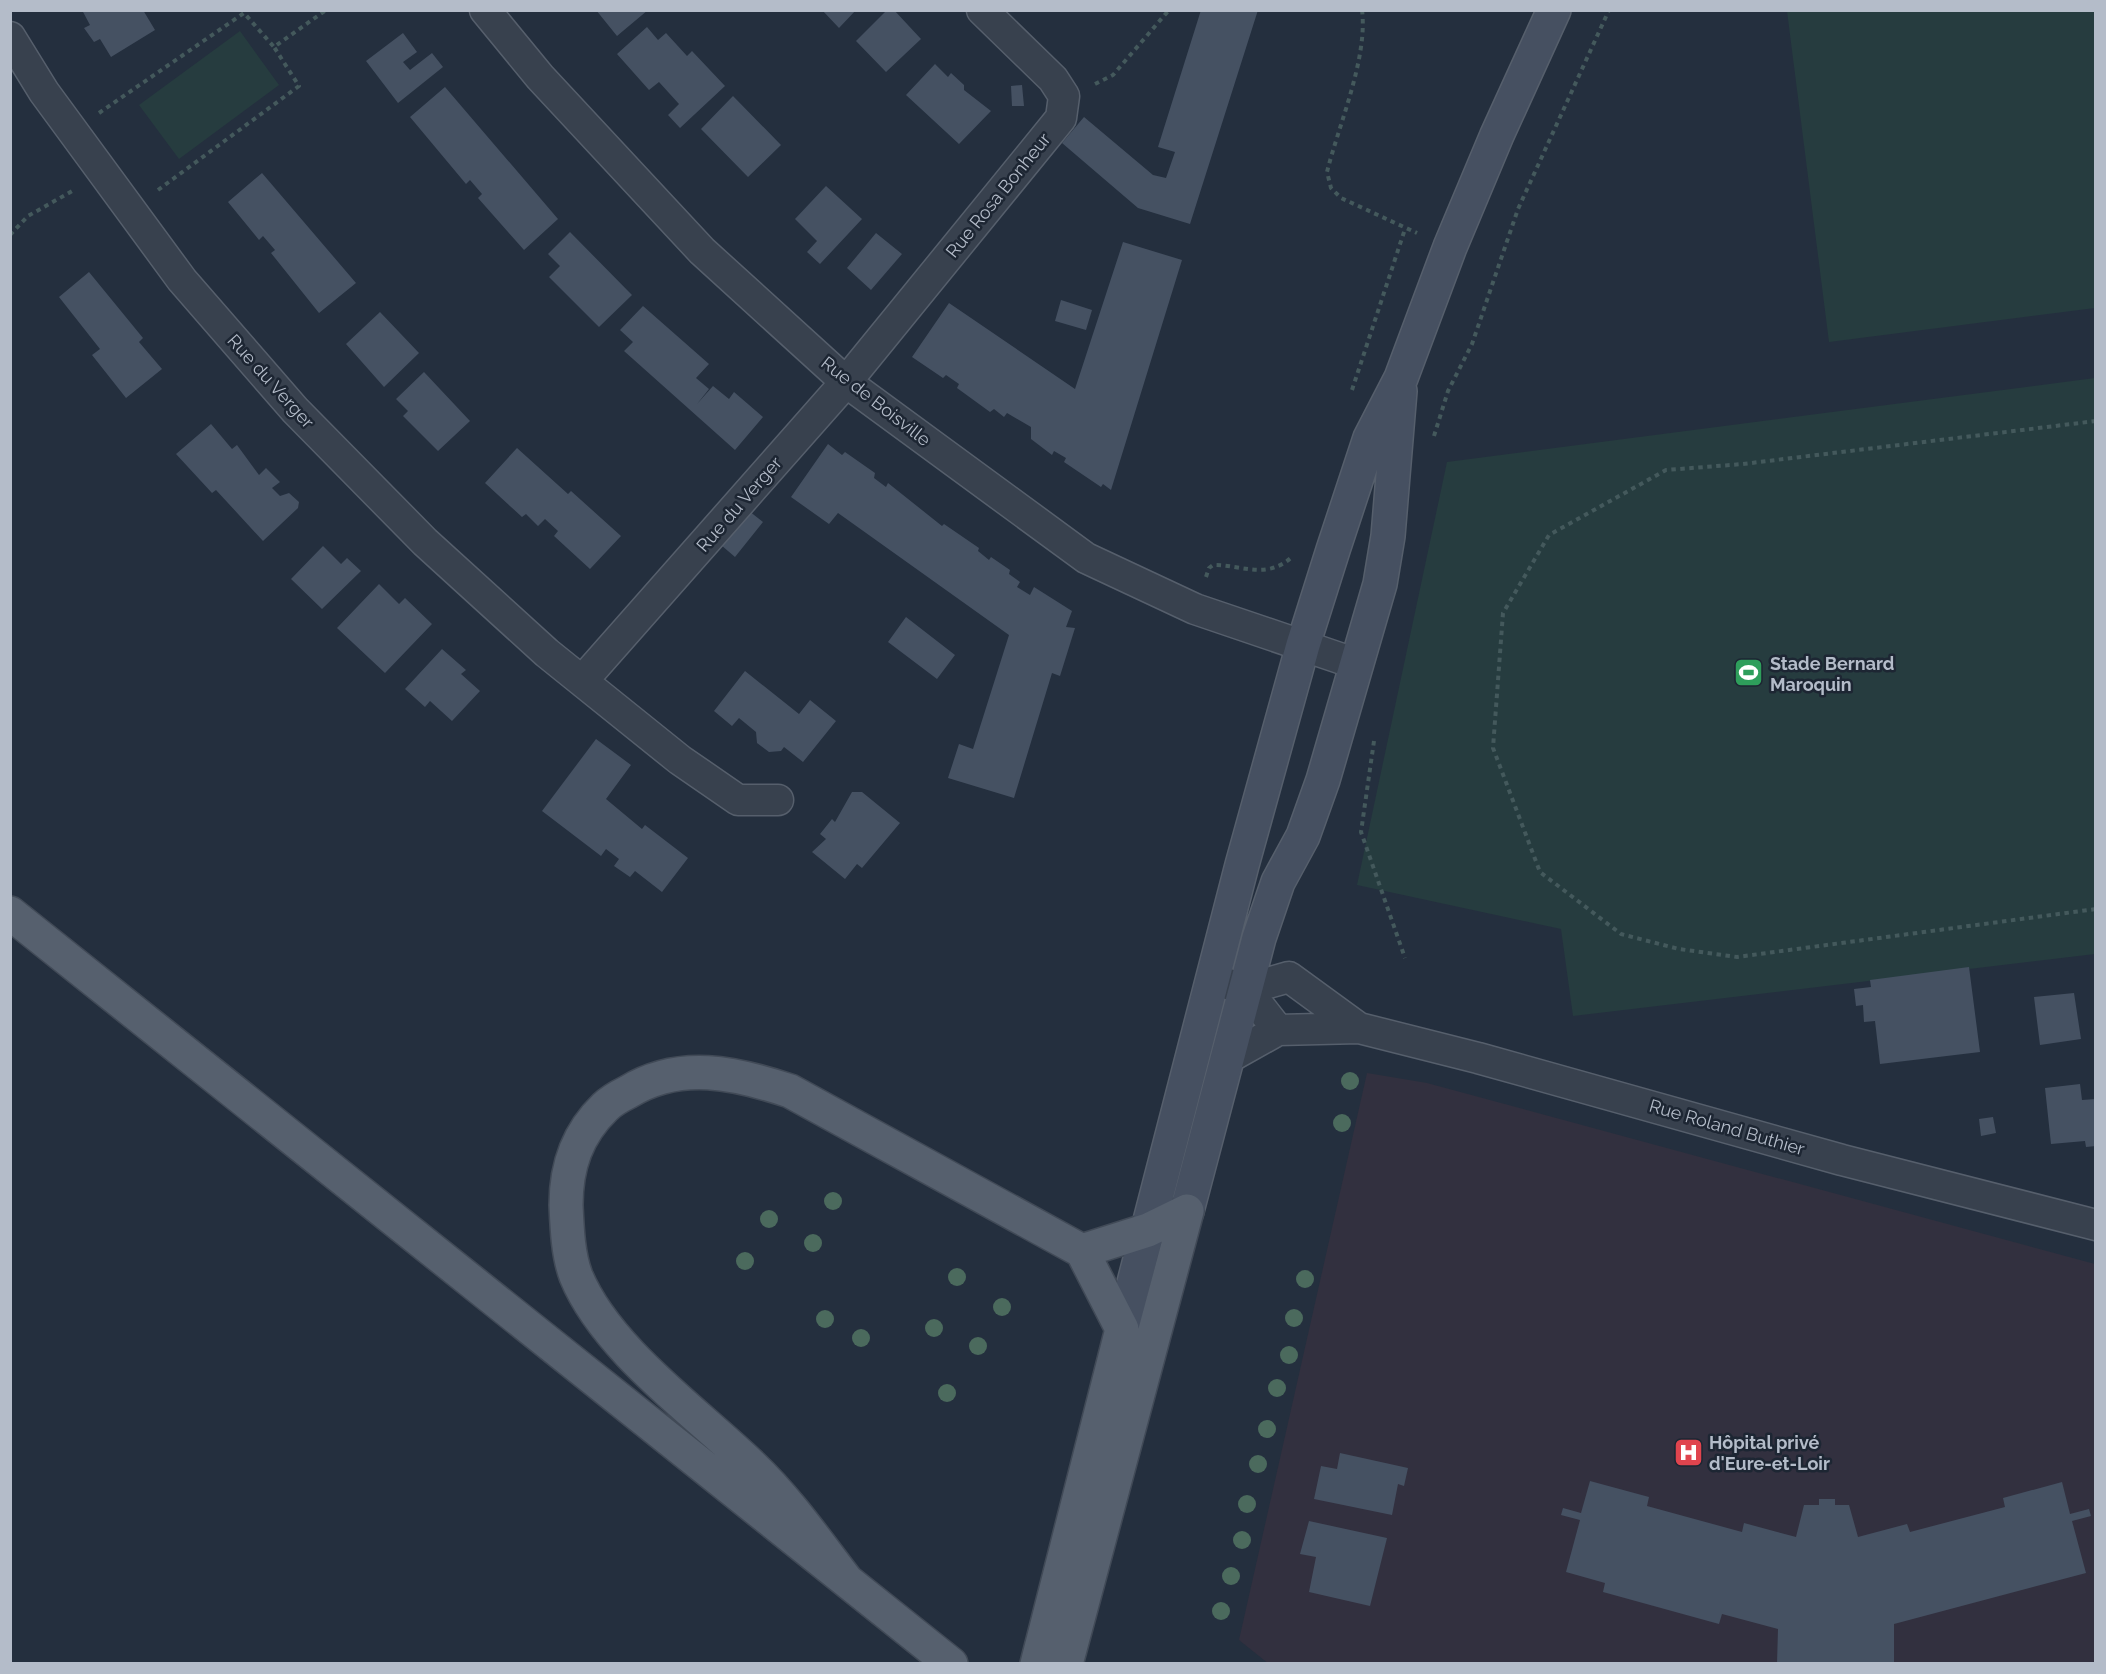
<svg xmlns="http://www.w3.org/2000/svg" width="2106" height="1674" viewBox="0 0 2106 1674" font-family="Raleway,sans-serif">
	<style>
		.medical { fill: #32303f }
		.green { fill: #263c3f }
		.building { fill: #455162 }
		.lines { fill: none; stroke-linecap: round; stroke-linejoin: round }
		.street-casing { stroke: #565f6c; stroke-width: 33 }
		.secondary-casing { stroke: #565f6c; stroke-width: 36 }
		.primary-casing { stroke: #414a57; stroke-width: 36 }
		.path { stroke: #44595c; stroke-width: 4; stroke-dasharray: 4.5 4.5; stroke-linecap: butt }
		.street { stroke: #38414e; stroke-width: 30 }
		.secondary { stroke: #465061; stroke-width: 33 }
		.primary { stroke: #56606e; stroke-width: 33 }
		.tree { fill: #4b6a5d }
		.labels { text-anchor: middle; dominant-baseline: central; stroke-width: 5; stroke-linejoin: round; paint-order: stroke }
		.street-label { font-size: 18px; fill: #b4bcc9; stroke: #1d2633 }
		.poi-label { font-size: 18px; font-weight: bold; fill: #b4bcc9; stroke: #1d2633; text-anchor: start }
	</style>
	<rect width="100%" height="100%" fill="#242f3e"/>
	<path class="medical" d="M1367 1073 1427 1083 2095 1264V1663L1269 1664 1239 1640Z"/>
	<path class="green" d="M1787 11H2095V308L1829 342Z
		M240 31 279 85 179 159 139 105Z
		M2095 378V954L1573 1016 1561 929 1357 885 1447 462Z"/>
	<path class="building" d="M82 10H143L155 30 111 57 100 39 94 42 84 28 90 25Z
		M596 10H648L617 36Z
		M822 10H856L839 28Z
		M887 10H894L921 39 886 72 856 41Z
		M1201 10H1258L1190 224 1138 208 1062 143 1084 117 1153 175 1166 178 1175 152 1158 147Z
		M647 27 658 40 666 33 687 56 692 51 725 86 680 128 668 115 679 104 659 82 649 90 617 54Z
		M403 33 417 52 403 62 410 70 432 53 443 67 398 103 366 61Z
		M935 64 948 77 951 73 964 85V90L991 111 959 144 906 95Z
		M1022 85 1024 106H1012L1011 86Z
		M445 87 558 219 524 250 478 198 482 194 470 180 466 184 410 117Z
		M733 96 781 145 748 177 701 129Z
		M262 173 356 283 319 313 271 253 275 250 263 236 259 240 228 202Z
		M826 186 862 219 820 264 807 252 817 241 795 219Z
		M570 232 632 295 599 327 549 277 560 266 548 254Z
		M876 233 902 254 871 290 847 268Z
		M1123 242 1182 260 1111 490 1103 484 1101 487 1064 462 1066 458 1054 451 1052 455 1031 439V427L1007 413 1004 417 994 409 990 412 957 388 959 384 946 375 943 378 912 357 949 303 1075 389Z
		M89 272 143 338 139 342 162 369 126 398 92 355 100 349 59 297Z
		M1061 300 1092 310 1086 330 1055 321Z
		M643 306 709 364 696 378 709 389 697 404 713 386 729 399 734 392 763 417 735 450 624 351 633 342 620 330Z
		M380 312 419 353 384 387 346 344Z
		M424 372 470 421 438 451 403 416 408 411 396 399Z
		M211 424 232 449 237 445 259 475 266 468 280 482 272 488 280 496 289 493 299 502 298 508 263 541 216 490 212 493 176 454Z
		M828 444 842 455 845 452 875 473 874 478 886 487 888 483 942 526 944 524 979 548 978 551 989 560 991 557 1010 570 1009 574 1020 582 1017 587 1030 595 1034 587 1072 611 1066 627 1075 628 1060 676 1052 673 1014 798 948 778 959 744 973 749 1009 635 838 513 829 524 791 497Z
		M517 448 568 494 571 491 621 536 590 569 554 536 558 531 545 519 538 526 526 514 522 517 485 483Z
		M749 511 763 522 735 557 721 545Z
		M323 546 341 564 347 558 361 571 322 609 291 579Z
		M379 584 399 604 405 598 432 624 385 673 337 628Z
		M906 617 955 655 937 679 888 642Z
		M442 649 466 670 461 674 480 691 452 721 430 701 425 707 405 689Z
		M745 671 799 714 810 700 836 721 803 762 784 747 781 751 769 752 757 743 756 732 739 718 732 726 714 711Z
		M596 739 631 765 606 799 642 829 645 825 688 858 662 892 635 871 630 877 614 866 619 859 606 849 601 856 542 811Z
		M852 792H862L900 823 862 868 857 864 845 879 812 852 826 839 820 834 832 819 835 822Z
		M1969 967 1980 1052 1880 1064 1875 1021 1864 1022 1863 1005 1856 1006 1854 989 1871 987 1870 980Z
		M2074 993 2081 1039 2040 1045 2034 997Z
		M2080 1084 2082 1100 2096 1099V1146L2086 1147 2085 1141 2051 1144 2045 1088Z
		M1993 1117 1996 1133 1981 1136 1979 1119Z
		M1340 1453 1408 1468 1404 1486 1398 1484 1392 1515 1314 1499 1321 1466 1337 1469Z
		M1590 1481 1649 1497 1647 1506 1742 1532 1744 1523 1796 1537 1804 1505H1819V1499H1835V1505H1849L1858 1537 1907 1524 1910 1532 2005 1507 2003 1498 2062 1482 2070 1514 2089 1509 2091 1516 2072 1521 2086 1573 1894 1624V1664H1777L1778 1629 1722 1614 1719 1624 1603 1592 1605 1583 1566 1572 1580 1520 1561 1515 1563 1508 1581 1513Z
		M1309 1521 1387 1538 1370 1606 1309 1592 1316 1557 1300 1554Z"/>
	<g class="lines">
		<defs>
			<path id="street" d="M485 10 540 77 702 251 846 382 1086 558 1195 609 1357 664
				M10 37 44 92 182 280 295 410 425 542 547 653 680 760 738 800H778
				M583 680 846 382 1061 118 1064 96 1053 79 982 10
				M1228 984 1246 989 1289 977 1359 1028
				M1246 989 1278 1030 1359 1028 1478 1058 1842 1160 2096 1225
				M1228 1058 1278 1030"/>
			<path id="secondary" d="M1187 1211 1259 938 1278 882 1303 836 1323 780 1380 584 1388 536 1400 391
				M1122 1329 1242 865 1303 645 1333 550 1370 438 1401 378 1450 247 1497 135 1554 10"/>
			<path id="primary" d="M10 913 951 1664
				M1082 1251 1148 1230 1187 1211
				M847 1581C817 1542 788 1500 752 1466 696 1412 606 1349 576 1276 568 1255 567 1228 566 1205 566 1166 577 1134 605 1107 611 1101 620 1096 628 1092 680 1060 736 1073 790 1091L1082 1251 1122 1329 1037 1664
				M1066 1664 1187 1211"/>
		</defs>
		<use href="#street" class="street-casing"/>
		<use href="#secondary" class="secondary-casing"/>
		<use href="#primary" class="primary-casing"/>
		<path class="path" d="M1362 10C1368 58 1339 124 1327 172L1331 188 1341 198 1417 233
			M1095 84 1113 75 1169 10
			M99 113 244 13 274 47 326 10
			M158 190 299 86 274 47
			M10 235 28 216 74 190
			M1352 390 1405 229
			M2096 421 1743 464 1666 470 1549 535 1503 613 1493 748 1540 872 1621 934 1679 949 1737 957 2096 909
			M1434 436 1448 391 1472 344 1518 209 1609 10
			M1206 577 1209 568 1213 565C1243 565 1266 580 1292 557
			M1374 741 1361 832 1405 958"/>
		<use href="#street" class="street"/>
		<use href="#secondary" class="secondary"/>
		<use href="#primary" class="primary"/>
	</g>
	<g class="tree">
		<circle cx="1350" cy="1081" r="9"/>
		<circle cx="1342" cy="1123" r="9"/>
		<circle cx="833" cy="1201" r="9"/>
		<circle cx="769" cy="1219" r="9"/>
		<circle cx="813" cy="1243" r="9"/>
		<circle cx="745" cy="1261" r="9"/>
		<circle cx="957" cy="1277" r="9"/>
		<circle cx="1305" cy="1279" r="9"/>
		<circle cx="1002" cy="1307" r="9"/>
		<circle cx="1294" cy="1318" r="9"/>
		<circle cx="825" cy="1319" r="9"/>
		<circle cx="934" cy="1328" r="9"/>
		<circle cx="861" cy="1338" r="9"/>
		<circle cx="978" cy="1346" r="9"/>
		<circle cx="1289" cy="1355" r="9"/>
		<circle cx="1277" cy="1388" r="9"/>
		<circle cx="947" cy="1393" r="9"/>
		<circle cx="1267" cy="1429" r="9"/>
		<circle cx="1258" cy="1464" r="9"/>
		<circle cx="1247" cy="1504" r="9"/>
		<circle cx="1242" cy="1540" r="9"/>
		<circle cx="1231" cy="1576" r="9"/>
		<circle cx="1221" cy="1611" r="9"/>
	</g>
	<defs>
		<symbol id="stadium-square" viewBox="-11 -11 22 22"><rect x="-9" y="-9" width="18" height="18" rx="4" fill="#2e9e5b" stroke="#1d2633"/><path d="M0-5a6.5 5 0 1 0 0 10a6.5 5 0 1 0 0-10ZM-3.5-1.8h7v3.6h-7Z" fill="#fff"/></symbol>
		<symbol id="hospital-square" viewBox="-11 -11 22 22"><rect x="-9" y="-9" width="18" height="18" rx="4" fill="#e0444e" stroke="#1d2633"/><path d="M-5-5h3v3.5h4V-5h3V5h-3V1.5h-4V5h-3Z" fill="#fff"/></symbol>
	</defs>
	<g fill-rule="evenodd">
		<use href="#stadium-square" x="1732" y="656" width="33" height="33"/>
		<use href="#hospital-square" x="1672" y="1436" width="33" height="33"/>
	</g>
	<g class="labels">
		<g class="street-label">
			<text transform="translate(998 195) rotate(-51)">Rue Rosa Bonheur</text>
			<text transform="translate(271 381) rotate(48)">Rue du Verger</text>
			<text transform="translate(876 401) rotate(38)">Rue de Boisville</text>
			<text transform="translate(739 504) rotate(-49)">Rue du Verger</text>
			<text transform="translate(1727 1127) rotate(16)">Rue Roland Buthier</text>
		</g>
		<g class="poi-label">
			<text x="1770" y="663">Stade Bernard<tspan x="1770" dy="21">Maroquin</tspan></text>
			<text x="1709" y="1442">Hôpital privé<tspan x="1709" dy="21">d'Eure-et-Loir</tspan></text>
		</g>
	</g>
	<rect width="2106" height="1674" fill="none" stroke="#b4bcc9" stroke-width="24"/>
</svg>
